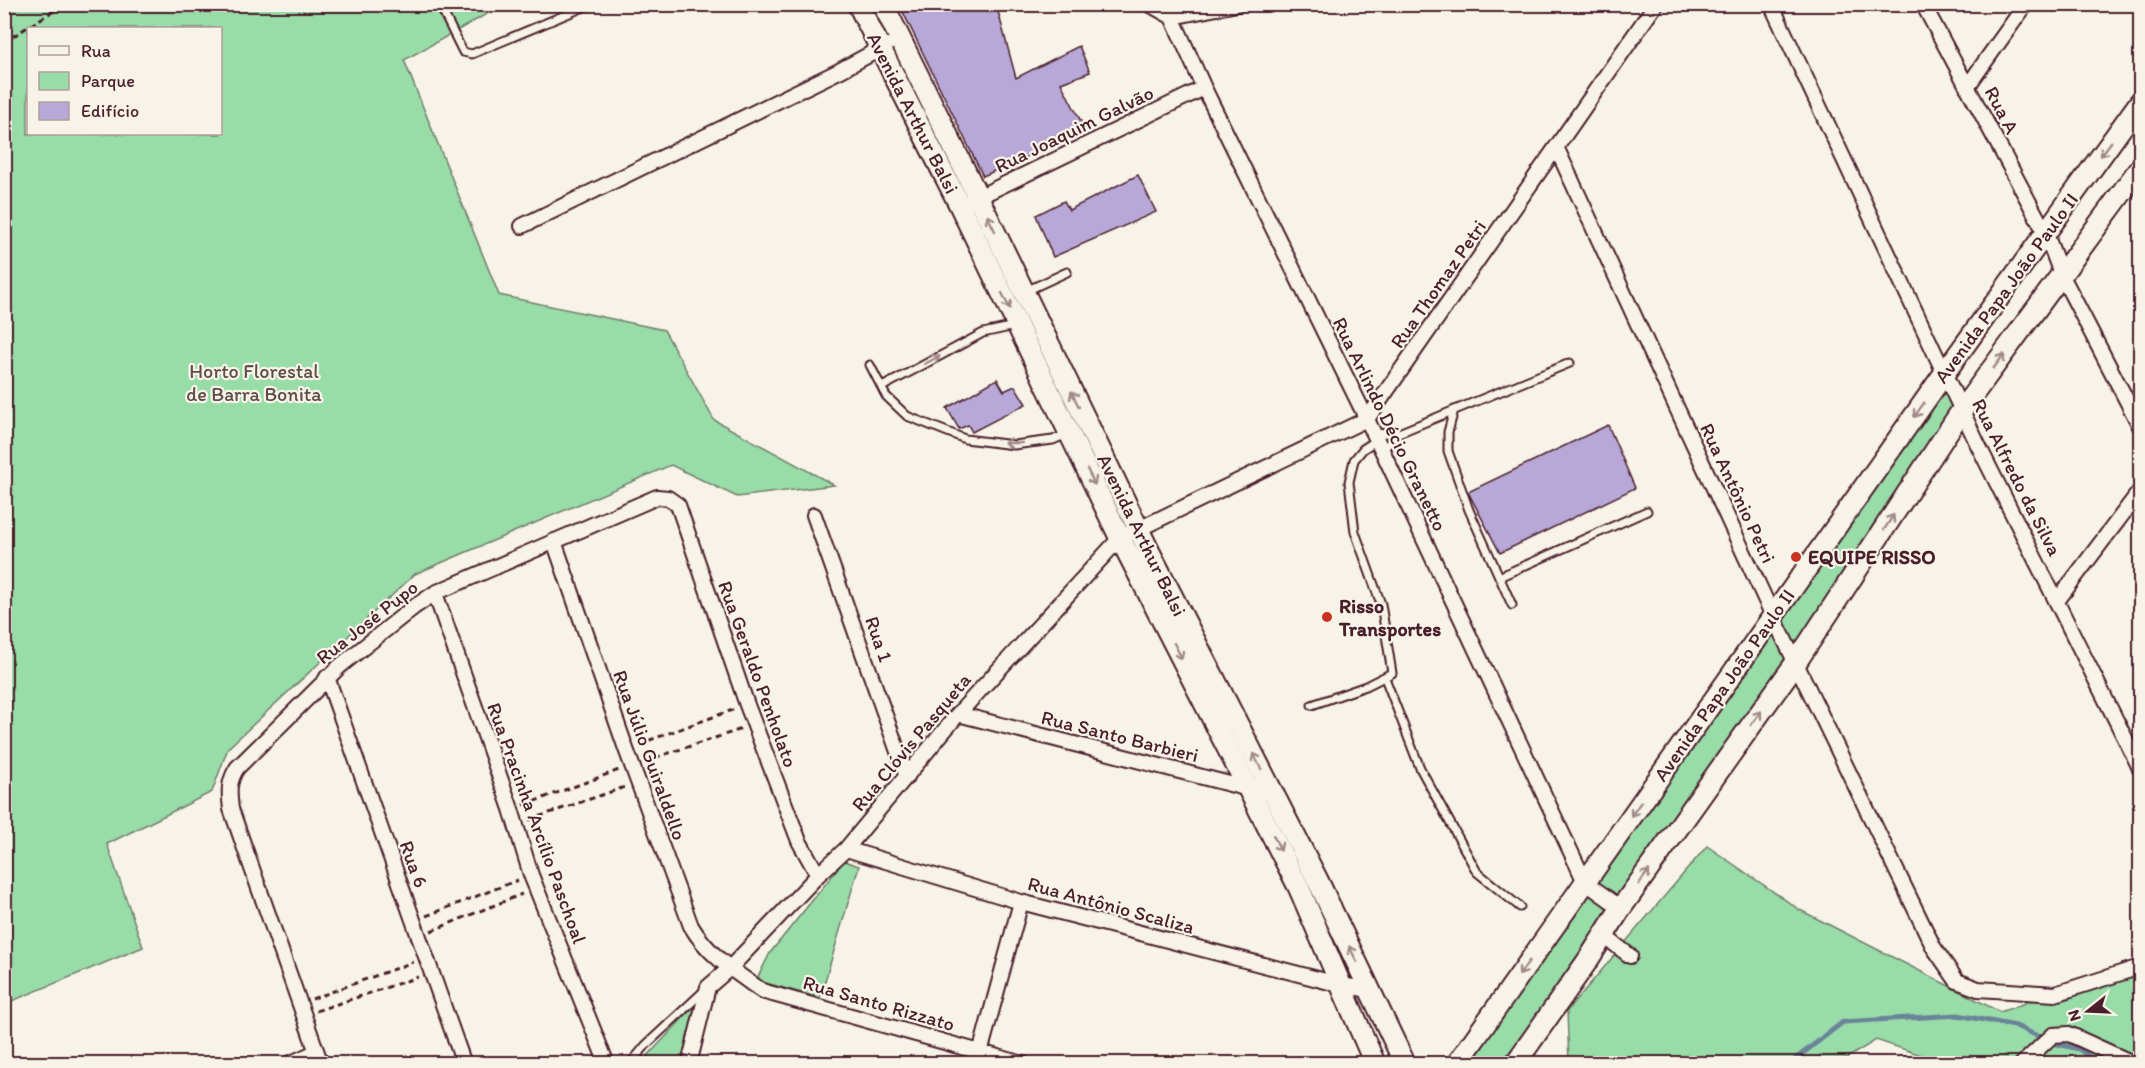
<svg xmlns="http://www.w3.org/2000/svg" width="2145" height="1068" viewBox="0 0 2145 1068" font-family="Itim,sans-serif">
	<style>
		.green { fill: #98dca8; stroke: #717e6a; stroke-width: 1.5; fill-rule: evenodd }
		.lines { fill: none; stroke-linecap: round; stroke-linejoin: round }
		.stream { stroke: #6c849a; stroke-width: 5 }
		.building { fill: #b7a8d8; stroke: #4a1f2b; stroke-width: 1.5 }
		.service-casing { stroke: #4a1f2b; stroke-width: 11 }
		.minor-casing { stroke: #4a1f2b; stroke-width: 18 }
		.secondary-casing { stroke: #4a1f2b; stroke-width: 24 }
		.path { stroke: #4a1f2b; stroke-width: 3; stroke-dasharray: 6 4.5; stroke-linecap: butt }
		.service { stroke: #f7f3e8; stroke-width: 7 }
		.minor { stroke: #f7f3e8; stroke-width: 14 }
		.secondary { stroke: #f7f3e8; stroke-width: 20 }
		.oneway { stroke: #a0898a }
		.poi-dot { fill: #c8321e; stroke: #f7f3e8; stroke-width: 2 }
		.labels { text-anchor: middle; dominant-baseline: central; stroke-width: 4.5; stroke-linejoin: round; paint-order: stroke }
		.street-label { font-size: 20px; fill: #4a1f2b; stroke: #f7f3e8 }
		.park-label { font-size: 20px; fill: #5e4e4a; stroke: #f7f3e8 }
		.poi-label { font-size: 20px; font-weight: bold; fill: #4a1f2b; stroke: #f7f3e8; text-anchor: start }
	</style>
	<rect width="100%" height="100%" fill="#f7f3e8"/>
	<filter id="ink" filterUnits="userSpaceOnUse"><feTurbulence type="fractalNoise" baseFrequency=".0167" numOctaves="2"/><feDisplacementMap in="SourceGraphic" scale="12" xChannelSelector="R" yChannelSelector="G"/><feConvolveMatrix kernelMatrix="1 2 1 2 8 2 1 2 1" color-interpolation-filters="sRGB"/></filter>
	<g filter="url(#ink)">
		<path class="green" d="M5 5H503L404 60 499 295 664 330 714 420 834 485 737 497 671 465 415 574 228 748 212 792 107 844 143 947 5 1004ZM28 28H220V134H28Z
			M1946 375 1962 407 1797 657 1776 616Z
			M1773 620 1795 661 1621 906 1588 882Z
			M1707 846 1800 910 2000 1012 2140 963V1063H1945L1876 1040 1839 1063H1569L1567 1011Z
			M844 861 859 866 820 998 762 982 758 977 770 953Z
			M1585 885 1619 908 1513 1063 1459 1064Z
			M701 999 681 1063H641Z"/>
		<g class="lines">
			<path class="stream" d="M1789 1064 1843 1022 1958 1015 2016 1026 2053 1043 2079 1049 2098 1064"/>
		</g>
		<path class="building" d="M899 4H965L968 11 981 4H996L1016 78 1079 46 1090 72 1061 83 1086 131 983 176Z
			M1138 175 1156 212 1053 257 1036 215 1064 201 1069 210Z
			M997 379 1004 391 1015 386 1026 404 972 432 968 425 959 429 947 408Z
			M1608 425 1635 488 1500 553 1468 492Z"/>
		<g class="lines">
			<defs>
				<path id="service" d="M440 6 463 52 472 54 591 4
					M1026 291 1067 272
					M870 365 886 396 907 416 965 439 1014 445 1053 440 1067 434
					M882 387 983 333 1015 326
					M1454 410 1448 432V451L1469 510 1512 605
					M1375 434 1401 432 1570 363
					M1382 450 1401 432
					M1499 577 1647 511
					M1385 678 1420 768 1477 872 1520 907
					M1312 705 1366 686 1392 673 1381 604 1355 532 1349 482 1354 460 1363 449 1377 440
					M630 1064 646 1045 706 989"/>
				<path id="minor" d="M1149 4 1172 17 1237 4
					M1771 4 1978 445 2140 768
					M1923 4 2046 234 2062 276 2140 426
					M1172 17 1204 88 1382 450 1585 882 1621 908
					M1967 87 2026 4
					M1557 149 1773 616 1934 948 1957 981 1978 989 2055 994 2140 967
					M970 201 1204 88
					M522 226 839 71 887 45
					M814 515 907 777
					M554 541 626 749 691 926C709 956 734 971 762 991L1023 1064
					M435 593 511 809 531 875 607 1064
					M2057 601 2140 491
					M327 677 464 1064
					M958 714 1249 789 1273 792
					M846 849 1021 902 1341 985 1370 990
					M1603 935 1630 956
					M289 1064 316 1052
					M321 1064 231 809C229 793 228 782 237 768L340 666 414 607 435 593 657 497 668 498 678 505 747 705 799 841 818 875
					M689 1064 708 987 730 968 818 875 846 849 958 714 1120 538 1367 419 1656 4
					M977 1064 1021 902
					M2022 1064 2053 1035 2069 1034 2135 1064"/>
				<path id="secondary" d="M858 4 960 206 1120 538 1299 888 1375 1064
					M883 4 978 197 1149 551 1317 879 1405 1064
					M1457 1064 1946 371 2140 102
					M1515 1064 1588 960 1621 908 1797 661 1964 407 2140 168"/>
			</defs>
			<use href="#service" class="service-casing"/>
			<use href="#minor" class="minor-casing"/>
			<use href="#secondary" class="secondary-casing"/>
			<path class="path" d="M4 42 50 13 72 4
				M639 744 735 709
				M645 761 742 729
				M524 805 619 770
				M529 820 625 787
				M426 916 518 880
				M431 931 522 894
				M312 999 413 962
				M316 1011 418 977"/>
			<use href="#service" class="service"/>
			<use href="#minor" class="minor"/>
			<use href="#secondary" class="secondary"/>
		</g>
		<defs><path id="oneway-shaft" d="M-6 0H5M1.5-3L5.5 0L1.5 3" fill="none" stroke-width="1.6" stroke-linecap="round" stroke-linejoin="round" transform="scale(1.5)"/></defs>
		<g class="oneway">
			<use href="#oneway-shaft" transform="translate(2106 149) rotate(126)"/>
			<use href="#oneway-shaft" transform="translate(991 223) rotate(-116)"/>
			<use href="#oneway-shaft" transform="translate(1006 301) rotate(64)"/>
			<use href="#oneway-shaft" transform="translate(932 360) rotate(-28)"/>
			<use href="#oneway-shaft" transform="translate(1999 361) rotate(-53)"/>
			<use href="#oneway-shaft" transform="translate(1075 399) rotate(-116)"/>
			<use href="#oneway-shaft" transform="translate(1919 410) rotate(125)"/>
			<use href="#oneway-shaft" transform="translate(1013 443) rotate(-179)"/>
			<use href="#oneway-shaft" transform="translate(1091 477) rotate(64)"/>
			<use href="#oneway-shaft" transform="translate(1889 522) rotate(-57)"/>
			<use href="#oneway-shaft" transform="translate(1178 651) rotate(63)"/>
			<use href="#oneway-shaft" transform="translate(1756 718) rotate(-54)"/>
			<use href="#oneway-shaft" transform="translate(1257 761) rotate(-117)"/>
			<use href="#oneway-shaft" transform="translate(1636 809) rotate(125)"/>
			<use href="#oneway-shaft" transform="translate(1277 843) rotate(63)"/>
			<use href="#oneway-shaft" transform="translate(1644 877) rotate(-54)"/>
			<use href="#oneway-shaft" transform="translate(1353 954) rotate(-116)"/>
			<use href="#oneway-shaft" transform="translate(1524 968) rotate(125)"/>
		</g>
	</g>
	<g class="poi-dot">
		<circle cx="1796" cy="557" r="6"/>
		<circle cx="1327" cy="617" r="6"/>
	</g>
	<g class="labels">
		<g class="street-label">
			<text transform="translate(2002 110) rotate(62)">Rua A</text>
			<text transform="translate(913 113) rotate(63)">Avenida Arthur Balsi</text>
			<text transform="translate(1074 129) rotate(-26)">Rua Joaquim Galvão</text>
			<text transform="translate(1438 284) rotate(-55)">Rua Thomaz Petri</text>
			<text transform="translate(2006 288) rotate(-54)">Avenida Papa João Paulo II</text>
			<text transform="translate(1390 424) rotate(64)">Rua Arlindo Décio Granetto</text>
			<text transform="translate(2017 477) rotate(63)">Rua Alfredo da Silva</text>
			<text transform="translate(1738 493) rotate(65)">Rua Antônio Petri</text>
			<text transform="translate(1142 535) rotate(64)">Avenida Arthur Balsi</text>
			<text transform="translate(367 622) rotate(-38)">Rua José Pupo</text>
			<text transform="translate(879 639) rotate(71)">Rua 1</text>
			<text transform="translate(758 674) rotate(70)">Rua Geraldo Penholato</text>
			<text transform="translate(1724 685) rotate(-55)">Avenida Papa João Paulo II</text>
			<text transform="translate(1120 736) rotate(14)">Rua Santo Barbieri</text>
			<text transform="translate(911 742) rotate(-50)">Rua Clóvis Pasqueta</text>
			<text transform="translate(650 755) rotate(70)">Rua Júlio Guiraldello</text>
			<text transform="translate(537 823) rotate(70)">Rua Pracinha Arcílio Paschoal</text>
			<text transform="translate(414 864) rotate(70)">Rua 6</text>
			<text transform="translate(1111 905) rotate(15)">Rua Antônio Scaliza</text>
			<text transform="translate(879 1003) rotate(16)">Rua Santo Rizzato</text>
		</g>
		<g class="park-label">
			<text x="254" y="371">Horto Florestal<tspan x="254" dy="23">de Barra Bonita</tspan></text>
		</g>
		<g class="poi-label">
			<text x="1808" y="557">EQUIPE RISSO</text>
			<text x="1339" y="606">Risso<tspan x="1339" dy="23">Transportes</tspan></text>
		</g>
	</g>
	<rect width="2145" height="1068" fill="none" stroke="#f7f3e8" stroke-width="24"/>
	<rect x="12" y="12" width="2121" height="1044" fill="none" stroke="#4a1f2b" stroke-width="2" filter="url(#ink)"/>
	<rect x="27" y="27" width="195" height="108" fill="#f7f3e8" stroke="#b29e9c" stroke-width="1.5"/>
	<rect x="39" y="46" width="30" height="9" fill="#f7f3e8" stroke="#b29e9c" stroke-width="1.5"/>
	<text x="81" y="57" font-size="18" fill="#4a1f2b">Rua</text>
	<rect x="39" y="72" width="30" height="18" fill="#98dca8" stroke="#b29e9c" stroke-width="1.5"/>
	<text x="81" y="87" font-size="18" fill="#4a1f2b">Parque</text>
	<rect x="39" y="102" width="30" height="18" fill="#b7a8d8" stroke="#b29e9c" stroke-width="1.5"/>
	<text x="81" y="117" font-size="18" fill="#4a1f2b">Edifício</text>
	<g transform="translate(2088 1011) rotate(252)" stroke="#f7f3e8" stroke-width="4.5" paint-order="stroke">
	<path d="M0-4.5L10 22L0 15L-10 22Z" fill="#4a1f2b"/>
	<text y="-9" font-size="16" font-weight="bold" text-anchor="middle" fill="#4a1f2b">N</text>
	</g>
</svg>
